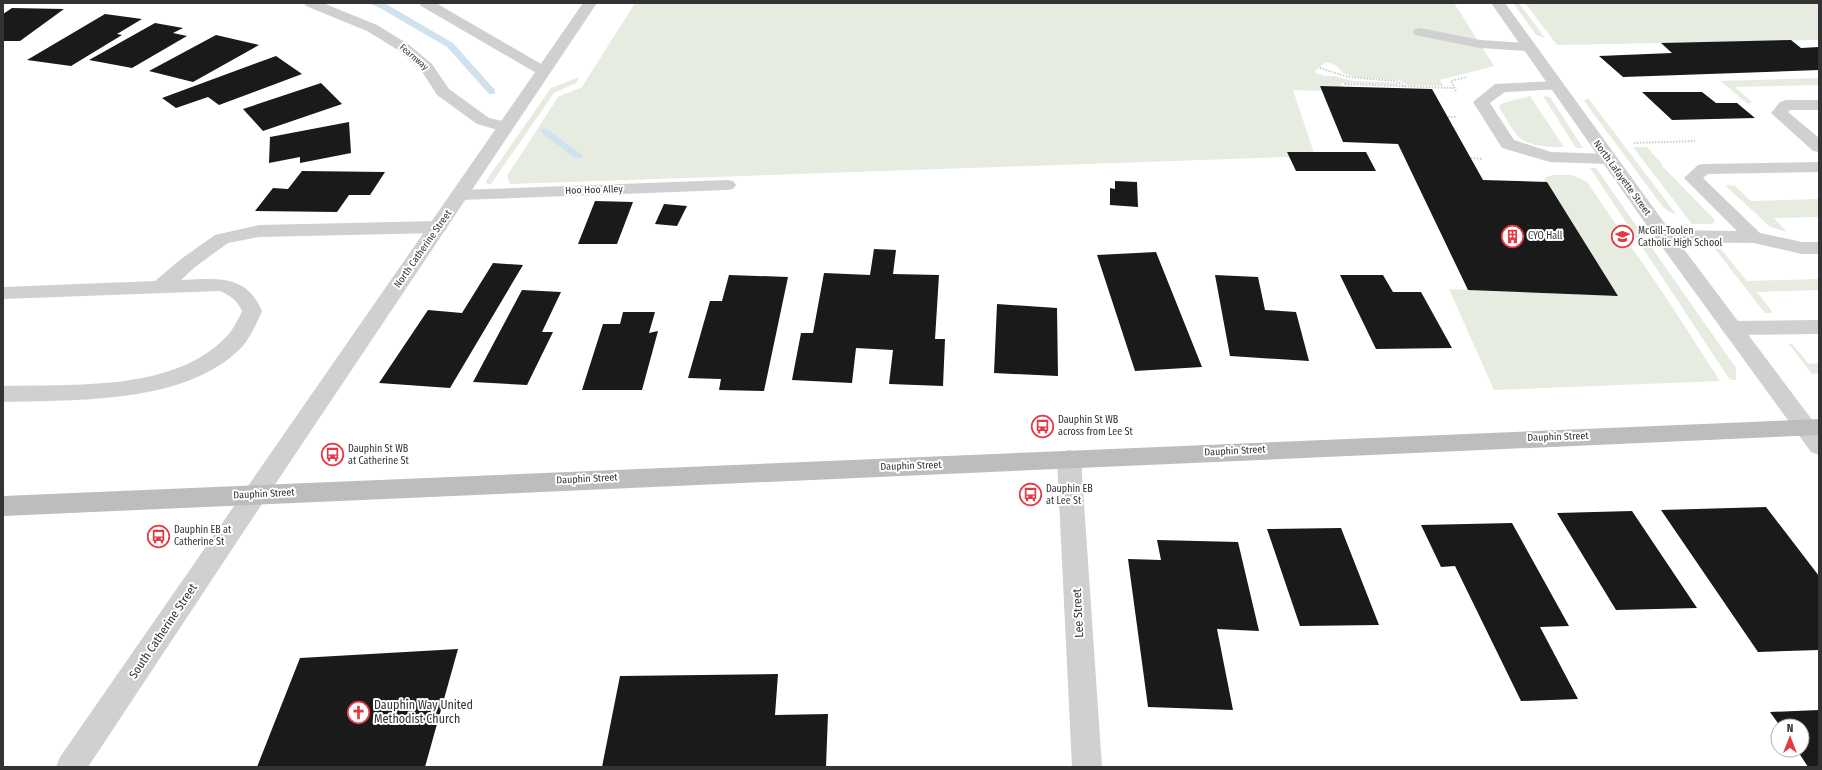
<svg xmlns="http://www.w3.org/2000/svg" width="1822" height="770" viewBox="0 0 1822 770" font-family="'Fira Sans Condensed',sans-serif">
	<style>
		.green { fill: #e6ecdf }
		.lines { fill: none; stroke-linecap: round; stroke-linejoin: round }
		.stream { fill: #cfe2ee; fill-rule: evenodd }
		.building { fill: #1a1a1a }
		.path { stroke: #cdcdcd; stroke-width: 2; stroke-dasharray: 1.5 1.5; stroke-linecap: butt }
		.service { fill: #d0d0d0; fill-rule: evenodd }
		.minor { fill: #d0d0d0; fill-rule: evenodd }
		.tertiary { fill: #d0d0d0; fill-rule: evenodd }
		.secondary { fill: #bdbdbd; fill-rule: evenodd }
		.labels { text-anchor: middle; dominant-baseline: central; stroke-width: 4; stroke-linejoin: round; paint-order: stroke }
		.far-street-label { font-size: 9px; fill: #333; stroke: #fff }
		.street-label { font-size: 10px; fill: #333; stroke: #fff }
		.poi-label { font-size: 10px; fill: #333; stroke: #fff; text-anchor: start }
		.near-street-label { font-size: 12px; fill: #333; stroke: #fff }
		.near-poi-label { font-size: 12px; fill: #333; stroke: #fff; text-anchor: start }
	</style>
	<rect width="100%" height="100%" fill="#fff"/>
	<path class="green" d="M635 3H1454L1494 66 1440 80 1443 86 1408 85 1398 80 1354 77 1343 73 1335 65 1326 62 1314 72 1324 76H1334L1353 81 1398 83V85L1341 83V87L1320 86 1322 91 1293 90 1315 156 510 184 507 176 558 97 582 87Z
		M1513 3H1519L1545 38 1536 35Z
		M1525 3H1819V40L1557 45Z
		M579 77 576 83 554 93 491 184H487L486 181 551 88Z
		M1819 78V85L1735 87 1752 102 1748 104 1720 81Z
		M1530 96 1564 147C1550 147 1528 147 1518 136 1511 128 1506 118 1500 109L1499 106 1503 103Z
		M1543 96 1550 97 1583 148H1576Z
		M1588 98 1676 214 1669 212 1663 207 1584 101Z
		M1633 147H1647L1662 164V166L1714 219 1715 222 1710 224H1692Z
		M1590 168H1596L1736 368V380H1730Z
		M1553 175H1572L1587 182 1665 296 1720 381 1494 390 1449 289 1618 296 1547 183 1543 182 1546 177Z
		M1728 185 1735 186 1751 201 1819 199V217L1774 218 1787 232 1770 227 1726 186Z
		M1715 249H1721L1747 281 1819 279V290L1757 292 1773 313H1765Z
		M1789 344H1792L1809 364 1819 363V373L1812 374Z"/>
	<g class="lines">
		<path class="stream" d="M368 3 386 4 453 43 495 90V94H489L447 47 380 8Z
			M545 128 581 154 583 156 581 158H575L542 133 540 131Z"/>
	</g>
	<path class="building" d="M12 8 64 9 20 41H3V14Z
		M105 14 142 19 117 34 122 35 71 66 27 60Z
		M155 23 183 28 173 33 187 36 132 68 89 60Z
		M216 35 259 45 193 82 149 71Z
		M1791 40 1801 48 1819 47V70L1623 77 1599 56 1672 53 1661 43Z
		M276 56 302 74 219 105 208 97 176 108 162 98Z
		M321 83 342 104 263 131 243 109Z
		M1320 86 1432 89 1483 180 1547 182 1618 296 1468 290 1398 144 1343 142Z
		M1642 92H1702L1716 103H1737L1755 118 1672 120Z
		M349 122 351 153 300 163V157L269 163 270 137Z
		M1287 152H1366L1376 171H1296Z
		M302 171 385 172 370 195H349L337 212 255 211 273 188 288 189Z
		M1115 181 1137 182 1138 207 1110 205V188L1115 189Z
		M595 201 633 202 617 244H578Z
		M664 204 687 206 677 226 655 224Z
		M874 249 896 250 893 274 939 275 935 339H945L943 386 889 384 893 350 856 348 852 383 792 380 801 333H813L824 273 870 275Z
		M1156 252 1202 367 1135 371 1097 255Z
		M493 263 523 265 450 388 379 383 428 310 462 313Z
		M729 275 788 277 764 391 719 390 721 379 688 378 710 301H722Z
		M1215 275 1258 277 1265 310 1296 312 1309 361 1230 356Z
		M1340 275H1383L1393 292H1421L1452 348 1376 349Z
		M522 290 561 292 542 332H553L527 385 473 382Z
		M997 304 1057 308 1058 376 994 373Z
		M623 312H655L649 333 658 331 642 390H582L603 324H620Z
		M1766 507 1819 576V650L1758 652 1661 510Z
		M1632 511 1697 608 1616 610 1557 513Z
		M1512 523 1569 626 1540 627 1578 699 1521 701 1455 566 1441 567 1421 525Z
		M1341 528 1379 625 1300 626 1267 529Z
		M1157 540 1238 542 1259 631 1217 629 1233 710 1148 707 1128 559 1161 560Z
		M458 649 425 767H257L300 658Z
		M778 674 775 715 828 714 826 767H602L620 676Z
		M1819 710V767H1808L1797 750H1802V726H1780L1770 712Z"/>
	<g class="lines">
		<path class="path" d="M1320 68 1348 77 1396 81 1405 86
			M1346 87 1345 84 1454 88
			M1456 91 1451 81 1467 77
			M1448 117H1456
			M1634 143 1695 141
			M1471 158 1482 159"/>
		<path class="service" d="M1420 28 1480 40 1528 43 1533 44 1535 47 1533 50 1528 51 1480 48 1415 35 1413 32 1415 29Z
			M1556 81 1562 83 1564 86 1562 89 1505 92 1490 103 1514 140 1551 152 1609 154 1615 155 1618 159 1615 163 1609 164 1550 162 1502 148 1473 102 1495 84Z
			M1786 100H1819V110H1790L1788 112 1819 138V152L1813 151 1771 113 1780 102Z
			M1819 162V172L1708 174 1703 178 1760 233 1802 242H1819V254H1802L1754 243 1664 242 1657 240 1655 236 1657 232 1664 230 1737 231 1684 178 1698 165 1704 164Z
			M727 180 733 181 736 185 733 189 727 190 460 200 454 199 451 195 454 191 460 190Z
			M438 221 445 223 447 227 445 231 438 233 259 237 228 243 195 267 181 280C215 279 246 273 262 311 257 323 250 338 241 348 186 404 76 400 3 402V386C72 384 174 392 226 337 233 330 238 320 242 311 237 300 231 296 220 291L3 299V287L155 281 181 259 215 235 259 225Z
			M1819 320V334L1731 335 1724 333 1721 328 1724 323 1731 321Z"/>
		<path class="minor" d="M304 3H323L377 25 408 44 432 64 449 89 489 118 511 123 513 127 511 131 505 132 477 124 437 95 421 70 398 50 367 31 306 6Z
			M419 3H436L548 68 551 71 548 74 543 76 538 74 421 6Z
			M1069 450 1077 453 1081 459 1102 767H1072L1057 459 1061 453Z"/>
		<path class="tertiary" d="M583 3H597L264 501 88 767H56L60 757Z
			M1491 3H1505L1671 232 1819 429V455L1811 452 1657 240Z"/>
		<path class="secondary" d="M1819 419V435L3 516V496Z"/>
	</g>
	<defs>
		<symbol id="building-ring" viewBox="-11 -11 22 22"><circle r="9.5" fill="#fff" stroke="#e63946" stroke-width="1.5"/><path d="M-4-6H4V6H1V3H-1V6H-4ZM-2.5-4.3h1.7v1.8h-1.7ZM.8-4.3h1.7v1.8H.8ZM-2.5-1h1.7V.8h-1.7ZM.8-1h1.7V.8H.8Z" fill="#e63946"/></symbol>
		<symbol id="school-ring" viewBox="-11 -11 22 22"><circle r="9.5" fill="#fff" stroke="#e63946" stroke-width="1.5"/><path d="M0-5L7-2L0 1L-7-2ZM-4 1L0 2.5L4 1V4Q0 6-4 4Z" fill="#e63946"/></symbol>
		<symbol id="bus-ring" viewBox="-11 -11 22 22"><circle r="9.5" fill="#fff" stroke="#e63946" stroke-width="1.5"/><path d="M-5-6H5V4H4V6H2V4H-2V6H-4V4H-5ZM-3.5-4V0h7V-4ZM-3.5 1.2v1.5H-2V1.2ZM2 1.2v1.5H3.5V1.2Z" fill="#e63946"/></symbol>
		<symbol id="church-ring" viewBox="-11 -11 22 22"><circle r="9.5" fill="#fff" stroke="#e63946" stroke-width="1.5"/><path d="M-1.2-6h2.4v3.5h3.3v2.4h-3.3V6h-2.4V-.1h-3.3v-2.4h3.3Z" fill="#e63946"/></symbol>
	</defs>
	<g fill-rule="evenodd">
		<use href="#building-ring" x="1500" y="224" width="25" height="25"/>
		<use href="#school-ring" x="1610" y="224" width="25" height="25"/>
		<use href="#bus-ring" x="1030" y="414" width="25" height="25"/>
		<use href="#bus-ring" x="320" y="442" width="25" height="25"/>
		<use href="#bus-ring" x="1018" y="482" width="25" height="25"/>
		<use href="#bus-ring" x="146" y="524" width="25" height="25"/>
		<use href="#church-ring" x="346" y="700" width="25" height="25"/>
	</g>
	<g class="labels">
		<g class="far-street-label">
			<text transform="translate(414 57) rotate(41)">Fearnway</text>
		</g>
		<g class="street-label">
			<text transform="translate(1622 178) rotate(54)">North Lafayette Street</text>
			<text transform="translate(594 190) rotate(-2)">Hoo Hoo Alley</text>
			<text transform="translate(423 249) rotate(-55)">North Catherine Street</text>
			<text transform="translate(1558 437) rotate(-2)">Dauphin Street</text>
			<text transform="translate(1235 451) rotate(-3)">Dauphin Street</text>
			<text transform="translate(911 466) rotate(-2)">Dauphin Street</text>
			<text transform="translate(587 479) rotate(-3)">Dauphin Street</text>
			<text transform="translate(264 494) rotate(-3)">Dauphin Street</text>
		</g>
		<g class="poi-label">
			<text x="1638" y="231">McGill-Toolen<tspan x="1638" dy="12">Catholic High School</tspan></text>
			<text x="1528" y="236">CYO Hall</text>
			<text x="1058" y="420">Dauphin St WB<tspan x="1058" dy="12">across from Lee St</tspan></text>
			<text x="348" y="449">Dauphin St WB<tspan x="348" dy="12">at Catherine St</tspan></text>
			<text x="1046" y="489">Dauphin EB<tspan x="1046" dy="12">at Lee St</tspan></text>
			<text x="174" y="530">Dauphin EB at<tspan x="174" dy="12">Catherine St</tspan></text>
		</g>
		<g class="near-street-label">
			<text transform="translate(1078 613) rotate(-93)">Lee Street</text>
			<text transform="translate(163 631) rotate(-56)">South Catherine Street</text>
		</g>
		<g class="near-poi-label">
			<text x="374" y="705">Dauphin Way United<tspan x="374" dy="14">Methodist Church</tspan></text>
		</g>
	</g>
	<rect width="1822" height="770" fill="none" stroke="#333333" stroke-width="8"/>
	<g transform="translate(1790 738)"><circle r="19" fill="#ffffff" stroke="#adadad"/>
	<path d="M0-3L7 15L0 10L-7 15Z" fill="#e63946"/>
	<text y="-6" font-size="11" font-weight="bold" text-anchor="middle" fill="#333333">N</text>
	</g>
</svg>
